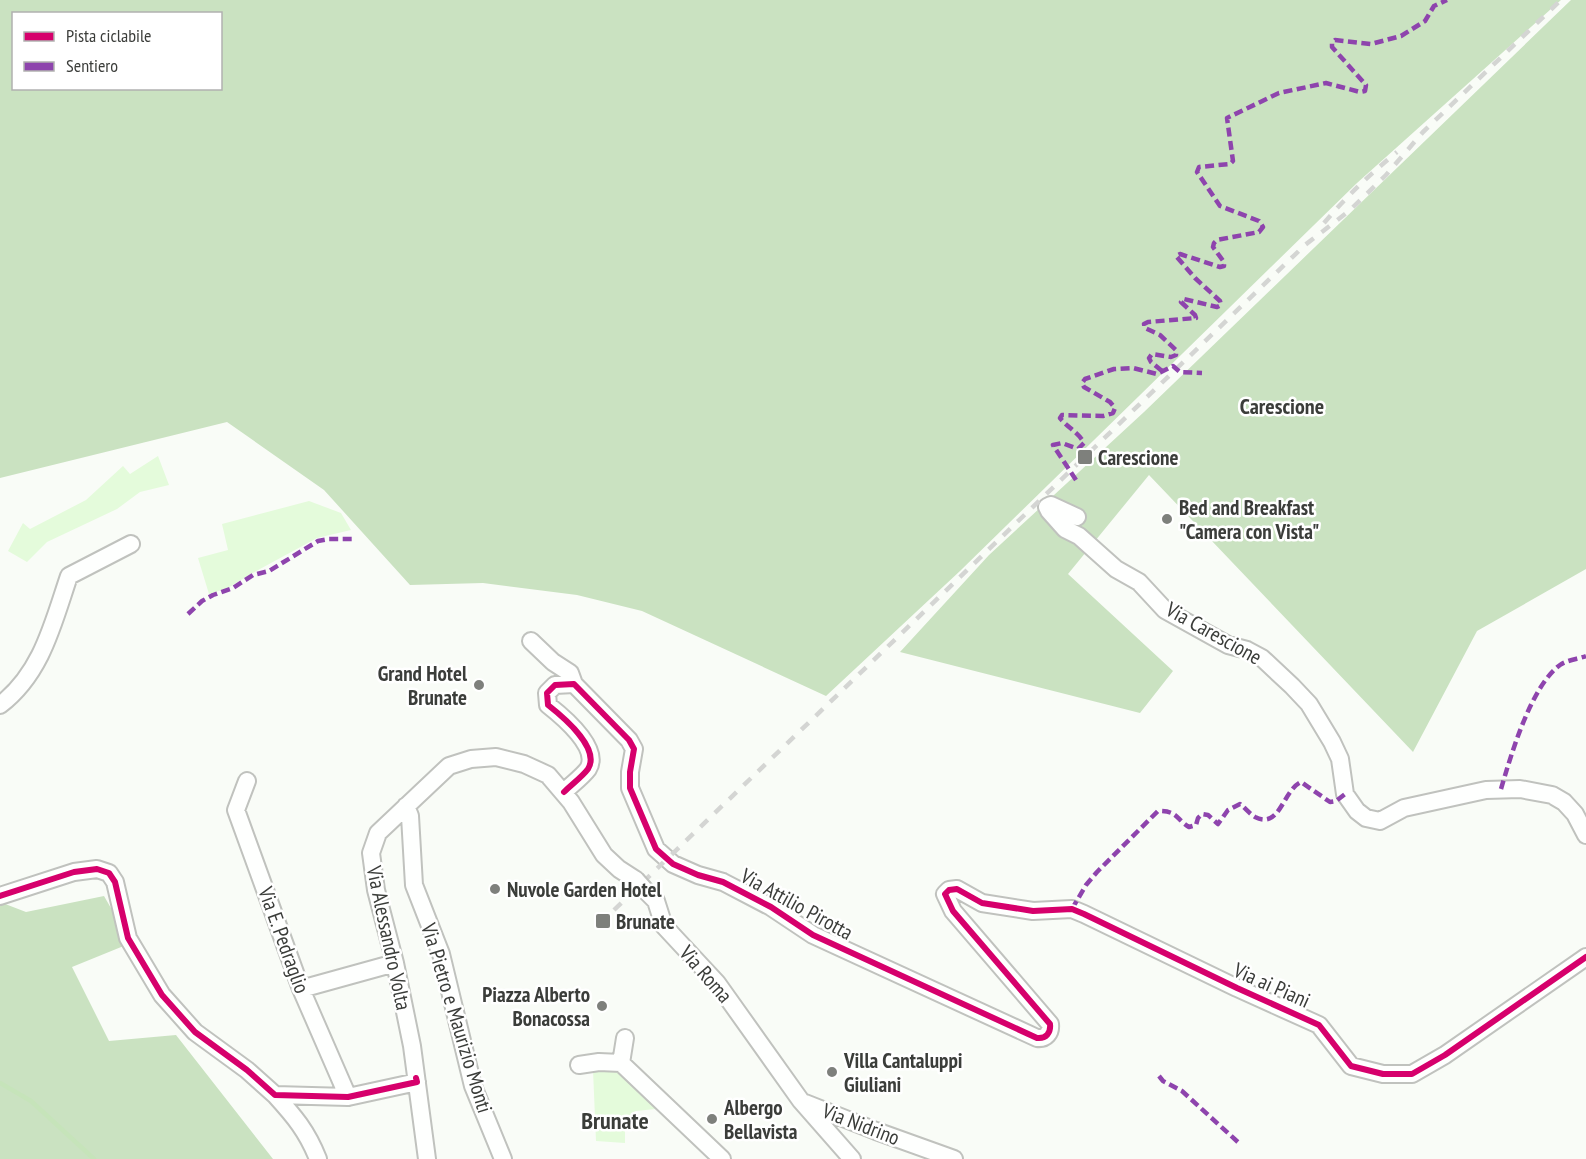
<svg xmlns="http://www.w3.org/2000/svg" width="1586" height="1159" viewBox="0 0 1586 1159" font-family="'PT Sans Narrow',sans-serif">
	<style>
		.green { fill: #e4fbdb }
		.forest { fill: #cae2c1; fill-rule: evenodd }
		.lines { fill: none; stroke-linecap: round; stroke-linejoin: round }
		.stream { stroke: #c6e4ba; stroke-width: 4.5 }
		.minor-casing { stroke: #c0c2be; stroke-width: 20 }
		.minor { stroke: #fefffe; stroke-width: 16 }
		.rail { stroke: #d4d5d3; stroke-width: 4.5; stroke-dasharray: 10 10; stroke-linecap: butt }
		.minor-bridge-casing { stroke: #c0c2be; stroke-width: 20; stroke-linecap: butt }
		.minor-bridge { stroke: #fefffe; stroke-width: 16 }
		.quiet { stroke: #8e44ad; stroke-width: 4.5; stroke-dasharray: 9 4.5; stroke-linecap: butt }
		.cycleway-casing { stroke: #fff; stroke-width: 10 }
		.cycleway { stroke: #d6006c; stroke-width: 6 }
		.poi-dot { fill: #7e807c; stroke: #fff; stroke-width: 2 }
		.labels { text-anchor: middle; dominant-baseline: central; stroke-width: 5; stroke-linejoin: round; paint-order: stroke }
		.poi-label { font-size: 21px; font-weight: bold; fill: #3b3d3a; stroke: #fff; text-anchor: start }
		.street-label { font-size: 21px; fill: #3b3d3a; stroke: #fff }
		.neighbourhood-label { font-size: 22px; font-weight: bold; fill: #3b3d3a; stroke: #fff }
		.quarter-label { font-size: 24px; font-weight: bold; fill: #3b3d3a; stroke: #fff }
	</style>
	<rect width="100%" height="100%" fill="#f9fcf7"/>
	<path class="green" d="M158 456 169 485 140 492 117 509 47 542 27 562 8 551 23 523 30 529 86 500 123 466 130 474Z
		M309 501 341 513 351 530 317 538 249 575 228 588 209 594 198 558 228 550 222 524Z
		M606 1069 627 1074 665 1108 636 1111 625 1122V1143L596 1141 593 1070Z"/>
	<path class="forest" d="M0 0H1561L1357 183 960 571 826 696 642 611 577 595 483 583 410 585 324 490 227 422 0 478ZM14 14H220V88H14Z
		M1571 0H1586V569L1477 631 1413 752 1149 475 1068 574 1173 671 1140 713 900 652 989 555 1144 412Z
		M104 896 131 943 72 967 109 1041 176 1035 273 1159H0V902L26 912Z"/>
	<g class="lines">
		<path class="stream" d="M0 1083 31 1101 94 1159"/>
		<defs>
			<path id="minor" d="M1077 517 1051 505 1047 507 1049 511 1065 529 1079 536 1116 569 1139 582 1165 610 1228 645 1247 650 1262 658 1292 686 1309 704 1332 742 1340 759 1345 794 1357 811 1366 818 1380 821 1404 808 1486 790 1520 789 1552 795 1564 802 1575 814 1586 835
				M531 641 553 662 570 673 574 684
				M0 705C42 673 53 623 69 576L131 544
				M247 781 236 810 301 989 348 1097
				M564 792C571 785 582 777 588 769 601 748 562 716 548 705L547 693 555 685 574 684 629 740 634 749 630 772V788L656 849 673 864 698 875 723 882 771 907 813 935 1037 1038C1046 1039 1051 1033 1050 1024L953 911 945 894 949 890 957 889 982 903 1033 911 1072 909 1084 914 1237 988 1319 1025 1351 1066 1383 1074H1412L1445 1055 1586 957
				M406 806 410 816 414 885 441 954 473 1086 503 1159
				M644 889 656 901 664 926 717 983 801 1101 852 1159
				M0 896 74 872 97 869 109 873 115 882 128 938 162 995 195 1032 247 1070 275 1095 348 1097 417 1082
				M301 989 395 963
				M621 1063 625 1038
				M579 1065 599 1062 621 1063 722 1159
				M275 1095C294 1116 307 1131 318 1159
				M805 1103 876 1131 954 1159
				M427 1159 412 1046 395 963 376 890 371 853 378 833 449 766 471 759 496 757 524 764 548 775 571 802 604 855 619 869 636 880"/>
		</defs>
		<use href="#minor" class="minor-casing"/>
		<use href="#minor" class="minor"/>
		<path class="rail" d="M1324 223C1346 197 1370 174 1397 152
			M614 910 1305 245 1349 211 1386 175 1423 132 1561 0"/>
		<defs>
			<path id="minor-bridge" d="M636 880 644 889"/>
		</defs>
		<use href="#minor-bridge" class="minor-bridge-casing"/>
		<use href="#minor-bridge" class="minor-bridge"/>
		<path class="quiet" d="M1162 371 1151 362 1149 358 1152 354 1171 357 1176 355V350L1160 335 1145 328 1144 324 1148 322 1196 318 1195 315 1181 302 1184 299 1217 307 1221 305 1220 301 1195 278 1176 256 1180 254 1220 267 1224 266V262L1213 247 1214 243 1217 240 1259 232 1263 227 1259 221 1220 206 1197 172 1199 167 1230 164 1233 161 1227 118 1279 93 1326 83 1360 92 1365 91 1366 85 1332 47V43L1335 40 1371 44 1401 36 1425 21 1434 6 1447 0
			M1076 480 1053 445 1062 443 1078 449 1084 443C1079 433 1067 427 1060 418L1062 415 1103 416 1113 413 1115 408 1110 402 1084 387 1082 383 1085 379 1114 369 1133 368 1157 374 1173 366 1180 372 1202 373
			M188 614 202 601 213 595 233 588 253 575 269 571 318 541 329 539H353
			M1501 789C1511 755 1531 686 1560 665 1567 660 1578 659 1586 656
			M1072 909 1086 885 1097 872 1158 811C1178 811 1175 818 1189 827L1196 825 1198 818 1202 814 1208 815 1218 824 1228 810 1240 804C1245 808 1250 814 1255 817 1280 830 1283 790 1301 782L1330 802 1336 801 1345 794
			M1159 1076 1163 1081 1182 1091 1240 1144"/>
		<defs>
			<path id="cycleway" d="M564 792C571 785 582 777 588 769 601 748 562 716 548 705L547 693 555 685 574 684 629 740 634 749 630 772V788L656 849 673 864 698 875 723 882 771 907 813 935 1037 1038C1046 1039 1051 1033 1050 1024L953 911 945 894 949 890 957 889 982 903 1033 911 1072 909 1084 914 1237 988 1319 1025 1351 1066 1383 1074H1412L1445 1055 1586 957
				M0 896 74 872 97 869 109 873 115 882 128 938 162 995 195 1032 247 1070 275 1095 348 1097 417 1082 416 1078"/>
		</defs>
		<use href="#cycleway" class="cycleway-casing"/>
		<use href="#cycleway" class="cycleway"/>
	</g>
	<g class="poi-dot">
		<rect x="1077" y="449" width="16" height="16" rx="3"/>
		<circle cx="1167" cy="519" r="6"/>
		<circle cx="479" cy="685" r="6"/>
		<circle cx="495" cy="889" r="6"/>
		<rect x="595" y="913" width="16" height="16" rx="3"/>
		<circle cx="602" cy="1006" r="6"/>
		<circle cx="832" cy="1072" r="6"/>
		<circle cx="712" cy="1119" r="6"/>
	</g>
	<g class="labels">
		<g class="poi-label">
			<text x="1098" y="457">Carescione</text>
			<text x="1179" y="507">Bed and Breakfast<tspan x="1179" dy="24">"Camera con Vista"</tspan></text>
			<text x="467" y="673" text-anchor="end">Grand Hotel<tspan x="467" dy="24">Brunate</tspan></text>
			<text x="507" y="889">Nuvole Garden Hotel</text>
			<text x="616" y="921">Brunate</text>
			<text x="590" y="994" text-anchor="end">Piazza Alberto<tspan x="590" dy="24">Bonacossa</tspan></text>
			<text x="844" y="1060">Villa Cantaluppi<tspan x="844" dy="24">Giuliani</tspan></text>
			<text x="724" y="1107">Albergo<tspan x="724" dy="24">Bellavista</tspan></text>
		</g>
		<g class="street-label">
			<text transform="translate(1214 633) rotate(29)">Via Carescione</text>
			<text transform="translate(797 904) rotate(29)">Via Attilio Pirotta</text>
			<text transform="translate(389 938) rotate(78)">Via Alessandro Volta</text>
			<text transform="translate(284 940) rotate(70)">Via E. Pedraglio</text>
			<text transform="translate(706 974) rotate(49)">Via Roma</text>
			<text transform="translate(1272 985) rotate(24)">Via ai Piani</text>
			<text transform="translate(457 1018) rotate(73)">Via Pietro e Maurizio Monti</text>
			<text transform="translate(861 1124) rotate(21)">Via Nidrino</text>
		</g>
		<g class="neighbourhood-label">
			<text x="1282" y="406">Carescione</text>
		</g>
		<g class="quarter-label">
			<text x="615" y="1120">Brunate</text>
		</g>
	</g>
	<rect x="12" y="12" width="210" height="78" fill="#ffffff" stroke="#b1b1b0" stroke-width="1.5"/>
	<rect x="24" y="32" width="30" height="9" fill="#d6006c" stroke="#b1b1b0" stroke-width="1.5"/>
	<text x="66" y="42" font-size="18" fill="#3b3d3a">Pista ciclabile</text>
	<rect x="24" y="62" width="30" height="9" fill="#8e44ad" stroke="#b1b1b0" stroke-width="1.5"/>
	<text x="66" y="72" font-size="18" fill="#3b3d3a">Sentiero</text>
</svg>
